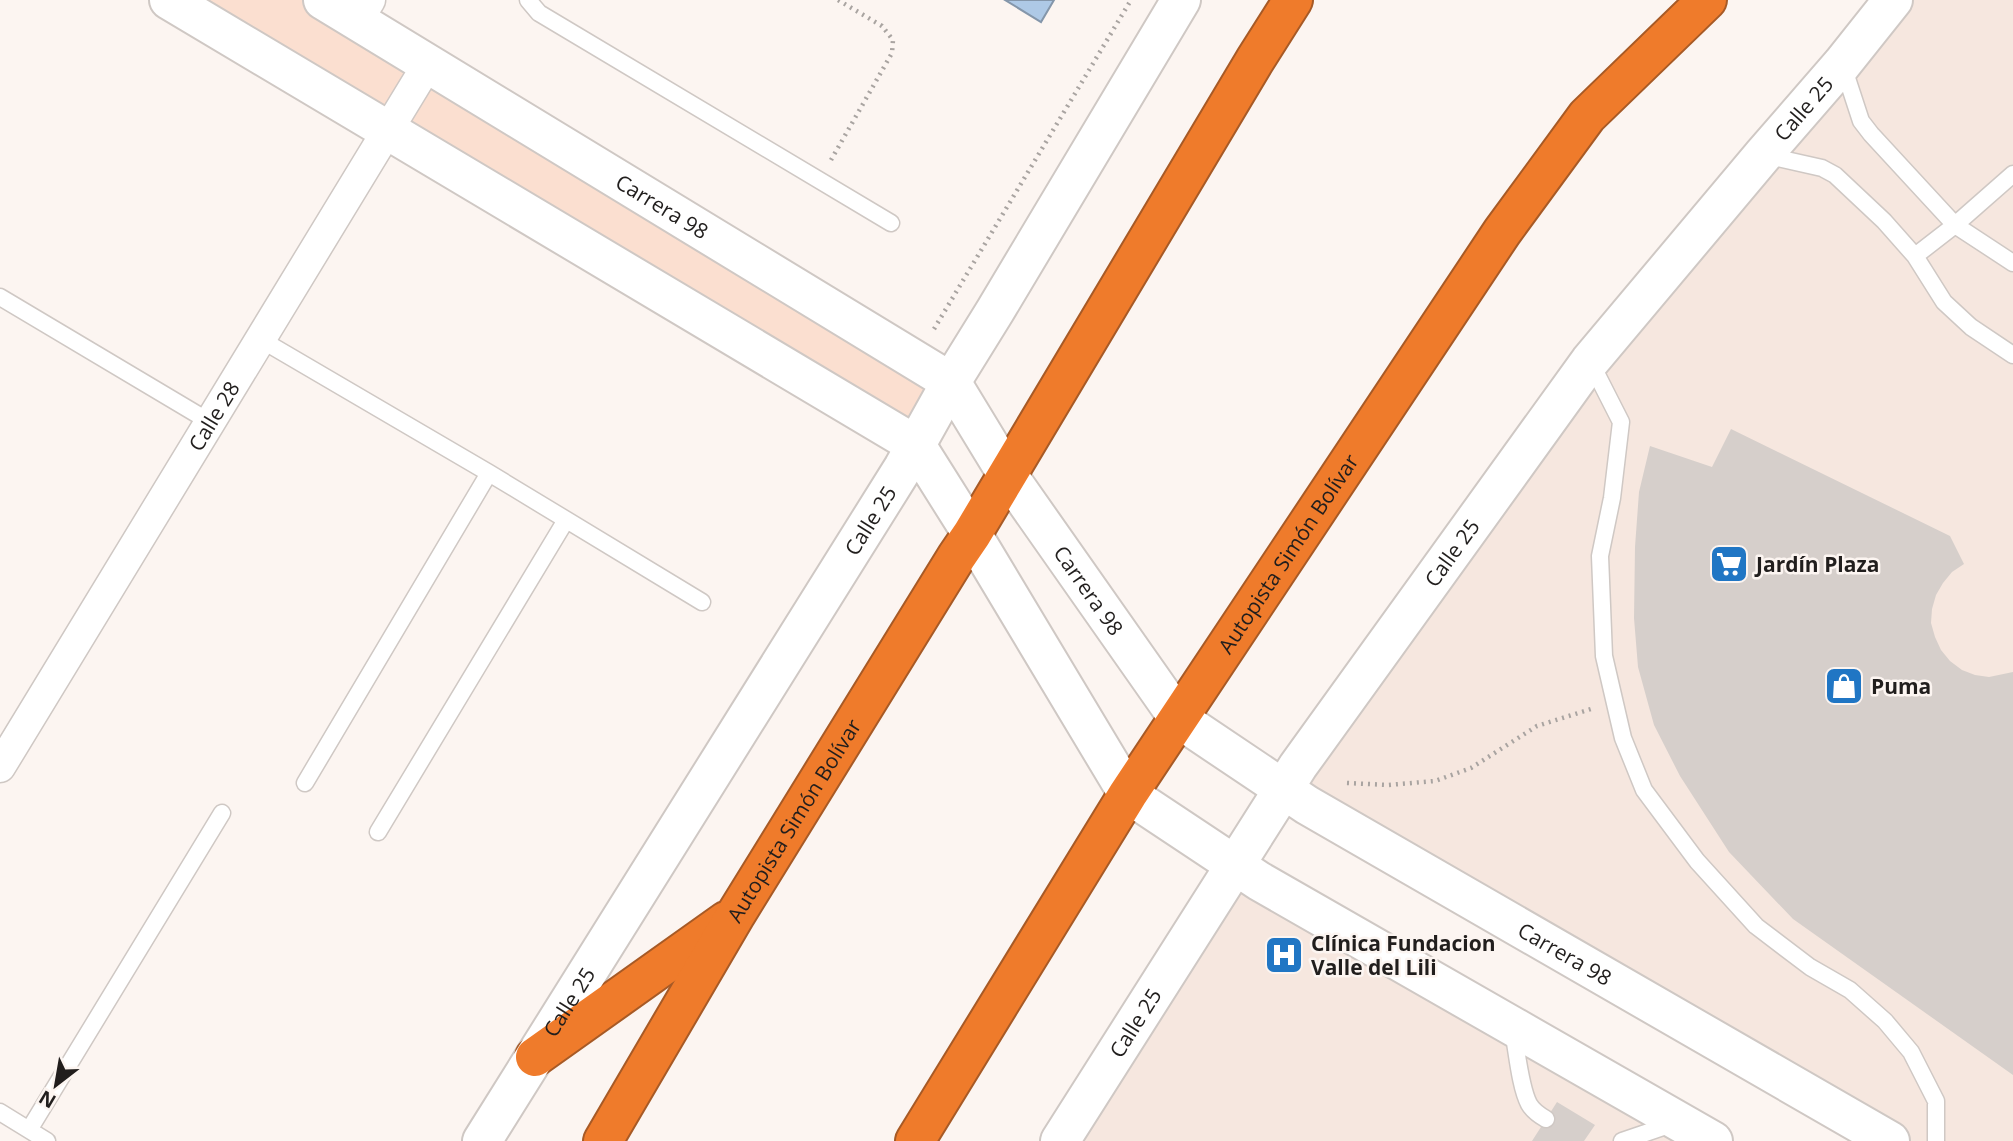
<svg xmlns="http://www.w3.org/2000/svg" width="2013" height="1141" viewBox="0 0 2013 1141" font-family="'Open Sans',sans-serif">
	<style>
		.built { fill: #f6e7df }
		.green { fill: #fbdfd0 }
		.water { fill: #aec9e6; stroke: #8496aa; stroke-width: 2 }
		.building { fill: #d6cfcb }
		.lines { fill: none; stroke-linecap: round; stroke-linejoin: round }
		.lane-casing { stroke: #cfc8c4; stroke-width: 19 }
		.street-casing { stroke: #cfc8c4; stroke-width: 33 }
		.secondary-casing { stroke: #cfc8c4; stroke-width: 42 }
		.highway-casing { stroke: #a75a26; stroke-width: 42 }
		.path { stroke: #a9a4a1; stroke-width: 4.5; stroke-dasharray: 2 5; stroke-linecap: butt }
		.lane { stroke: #fff; stroke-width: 16 }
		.street { stroke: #fff; stroke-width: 30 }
		.secondary { stroke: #fff; stroke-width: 38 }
		.highway { stroke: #ef7b2b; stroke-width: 38 }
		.labels { text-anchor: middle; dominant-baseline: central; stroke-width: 5; stroke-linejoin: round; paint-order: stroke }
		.street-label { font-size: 21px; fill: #211e1d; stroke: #fcf5f1 }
		.poi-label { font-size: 21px; font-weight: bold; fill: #211e1d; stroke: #fcf5f1; text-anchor: start }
	</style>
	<rect width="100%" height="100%" fill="#fcf5f1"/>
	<path class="built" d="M1893 0H2013V1141H1890L1307 805 1298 766Z
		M1235 867 1713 1141H1060Z"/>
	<path class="green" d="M169 0H323L951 382 916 445Z"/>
	<path class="water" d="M1005 0H1054L1041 22Z"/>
	<path class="building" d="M1731 429 1950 536 1964 564 1952 572 1943 583 1936 595 1932 609 1931 623 1935 637 1941 650 1950 661 1962 670 1975 675 1989 677 2013 672V1075L1793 919 1729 852 1680 776 1654 725 1638 667 1634 618 1635 547 1639 492 1650 446 1712 467Z
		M1557 1102 1595 1125 1584 1141H1532Z"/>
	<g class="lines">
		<defs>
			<path id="lane" d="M528 0 539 13 891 223
				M1843 66 1861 121 1871 134 1955 225 2013 263
				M1764 155 1822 168 1835 175 1884 221 1915 256 1944 302 1971 327 2013 355
				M1915 256 1955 225 2013 174
				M0 297 210 422
				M260 339 489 473 702 602
				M1591 363 1621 422 1612 498 1600 556 1604 656 1623 738 1644 790 1697 861 1756 926 1810 967 1850 990 1885 1021 1911 1052 1936 1101V1141
				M305 783 489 473
				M378 832 566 520
				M1513 1031C1517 1051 1520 1087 1529 1104 1533 1111 1539 1115 1546 1119
				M0 1112 47 1141
				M29 1130 222 813
				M1622 1141 1672 1124"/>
			<g id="street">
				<path d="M357 21 370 0"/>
				<path id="s1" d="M0 767 428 64"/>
			</g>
			<g id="secondary">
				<path d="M169 0 916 445 972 534 1128 794 1259 881 1713 1141"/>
				<path id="s2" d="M323 0 951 382 1007 474 1179 719 1307 805 1890 1141"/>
				<path id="s3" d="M482 1141 903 468 951 382 995 311 1181 0"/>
				<path id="s4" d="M1060 1141 1298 766 1590 361 1763 155 1842 64 1893 0"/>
			</g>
			<g id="highway">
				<path d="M535 1057 726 921"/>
				<path id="s5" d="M603 1141 736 914 957 556 972 534 1255 60 1293 0"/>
				<path id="s6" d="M915 1141 1128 794 1502 232 1587 116 1707 0"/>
			</g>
		</defs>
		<use href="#lane" class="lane-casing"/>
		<use href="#street" class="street-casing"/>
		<use href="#secondary" class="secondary-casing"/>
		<use href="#highway" class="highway-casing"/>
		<path class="path" d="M831 160 892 53 893 40 882 26 838 0
			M934 329 1131 0
			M1347 783 1388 785 1435 781 1471 768 1537 726 1591 709"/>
		<use href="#lane" class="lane"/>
		<use href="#street" class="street"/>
		<use href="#secondary" class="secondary"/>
		<use href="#highway" class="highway"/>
	</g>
	<defs>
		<symbol id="supermarket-square" viewBox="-11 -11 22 22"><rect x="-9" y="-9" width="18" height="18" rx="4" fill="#2076c4" stroke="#fcf5f1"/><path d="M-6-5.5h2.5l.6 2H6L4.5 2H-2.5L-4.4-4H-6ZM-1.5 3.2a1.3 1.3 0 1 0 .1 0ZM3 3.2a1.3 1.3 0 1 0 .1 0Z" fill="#fff"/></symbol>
		<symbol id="shop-square" viewBox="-11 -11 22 22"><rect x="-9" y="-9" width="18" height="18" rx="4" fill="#2076c4" stroke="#fcf5f1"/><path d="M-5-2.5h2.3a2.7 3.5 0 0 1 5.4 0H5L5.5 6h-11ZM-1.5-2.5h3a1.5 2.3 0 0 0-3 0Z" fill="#fff"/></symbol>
		<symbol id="hospital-square" viewBox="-11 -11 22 22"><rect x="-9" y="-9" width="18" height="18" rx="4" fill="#2076c4" stroke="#fcf5f1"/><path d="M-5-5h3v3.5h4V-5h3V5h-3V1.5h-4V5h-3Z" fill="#fff"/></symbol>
	</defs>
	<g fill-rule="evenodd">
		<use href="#supermarket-square" x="1707" y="542" width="44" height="44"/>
		<use href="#shop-square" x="1822" y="664" width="44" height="44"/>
		<use href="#hospital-square" x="1262" y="933" width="44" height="44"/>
	</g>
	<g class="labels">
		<g class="street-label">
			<text stroke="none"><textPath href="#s4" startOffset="1274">Calle 25</textPath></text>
			<text stroke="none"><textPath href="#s2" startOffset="397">Carrera 98</textPath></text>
			<text stroke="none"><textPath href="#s1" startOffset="411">Calle 28</textPath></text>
			<text stroke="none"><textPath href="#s3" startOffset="732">Calle 25</textPath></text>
			<text stroke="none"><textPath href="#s6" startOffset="696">Autopista Simón Bolívar</textPath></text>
			<text stroke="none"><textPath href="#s4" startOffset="707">Calle 25</textPath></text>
			<text stroke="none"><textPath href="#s2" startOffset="985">Carrera 98</textPath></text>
			<text stroke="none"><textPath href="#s5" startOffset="373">Autopista Simón Bolívar</textPath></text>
			<text stroke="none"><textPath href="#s2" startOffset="1594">Carrera 98</textPath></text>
			<text stroke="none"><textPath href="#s3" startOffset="164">Calle 25</textPath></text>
			<text stroke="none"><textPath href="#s4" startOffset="140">Calle 25</textPath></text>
		</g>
		<g class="poi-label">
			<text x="1756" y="564">Jardín Plaza</text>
			<text x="1871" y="686">Puma</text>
			<text x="1311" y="943">Clínica Fundacion<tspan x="1311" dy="24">Valle del Lili</tspan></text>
		</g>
	</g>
	<g transform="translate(56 1085) rotate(211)" stroke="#fcf5f1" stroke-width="5" paint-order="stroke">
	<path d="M0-5L12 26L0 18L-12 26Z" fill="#211e1d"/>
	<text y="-10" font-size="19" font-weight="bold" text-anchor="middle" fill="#211e1d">N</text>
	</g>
</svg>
